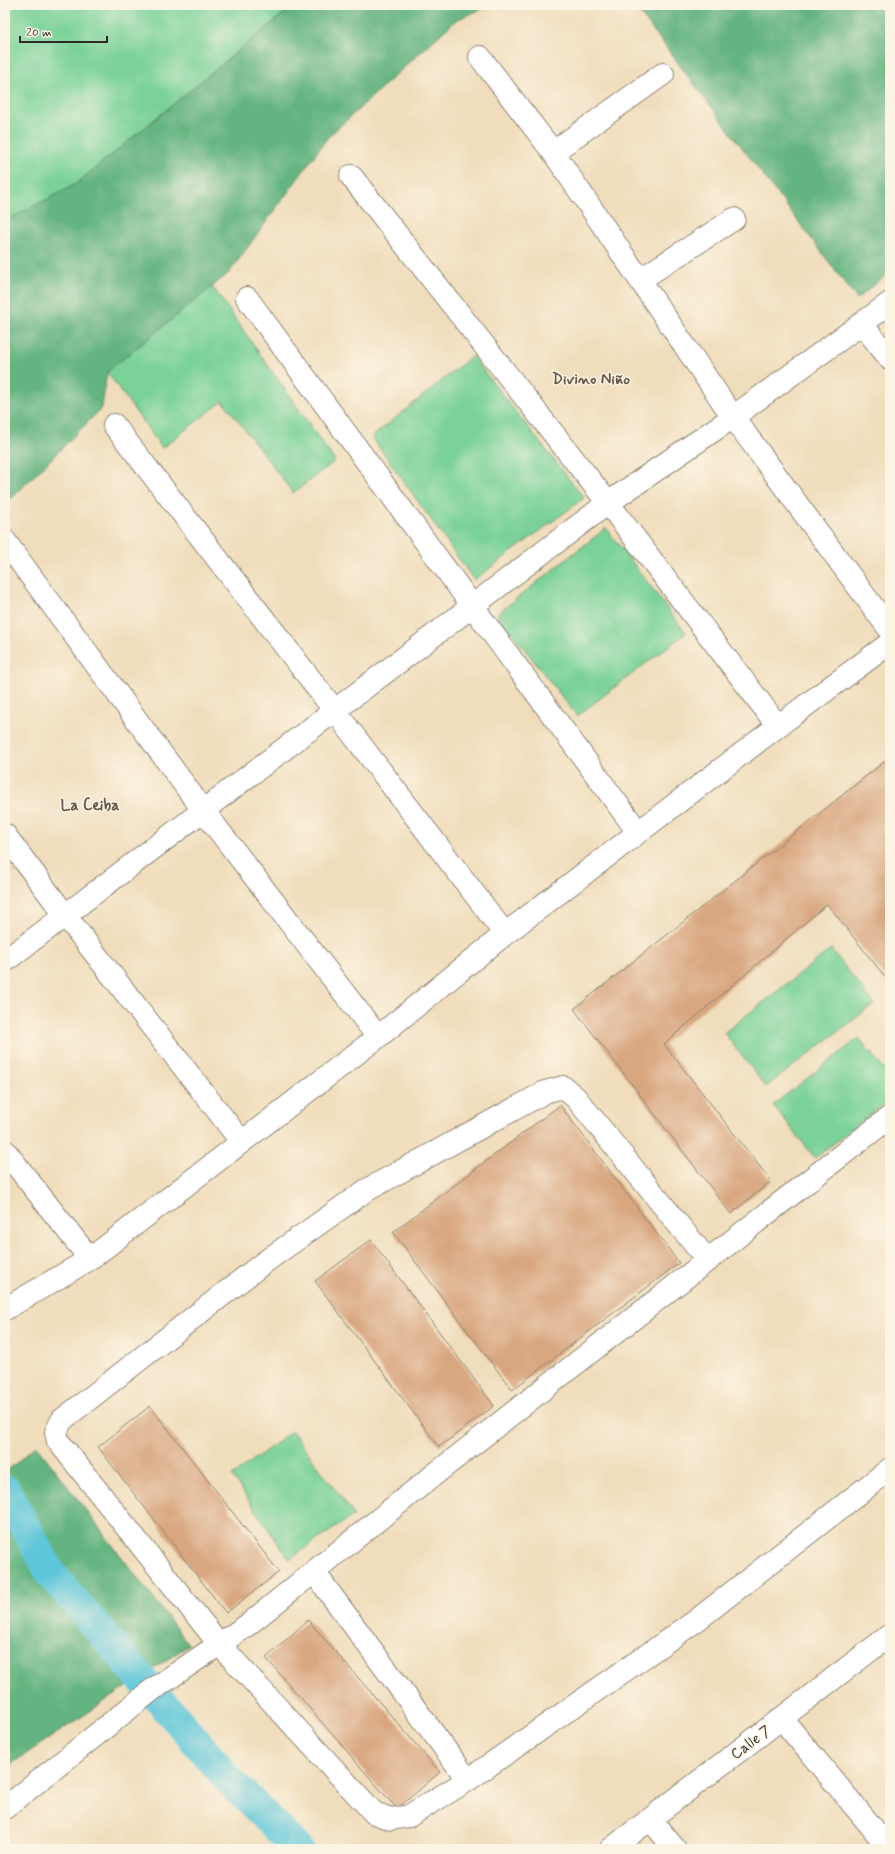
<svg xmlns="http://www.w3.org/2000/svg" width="895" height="1854" viewBox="0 0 895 1854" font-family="Mynerve,sans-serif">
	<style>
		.green { fill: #7ad298; stroke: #527e62 }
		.forest { fill: #63b480; stroke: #477056 }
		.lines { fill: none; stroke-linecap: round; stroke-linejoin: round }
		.canal { stroke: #5dc6d9; stroke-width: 31 }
		.building { fill: #d8a67f }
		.street-casing { stroke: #8e8474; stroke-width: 24 }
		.street { stroke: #fff; stroke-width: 22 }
		.labels { text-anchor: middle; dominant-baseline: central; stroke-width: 3; stroke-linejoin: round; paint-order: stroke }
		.street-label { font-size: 15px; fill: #2b2b2b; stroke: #fcf5e5 }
		.neighbourhood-label { font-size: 16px; font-weight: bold; fill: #685648; stroke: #fcf5e5 }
	</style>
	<rect width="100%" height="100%" fill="#fcf5e5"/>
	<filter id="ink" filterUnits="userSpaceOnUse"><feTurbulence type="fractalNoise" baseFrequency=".025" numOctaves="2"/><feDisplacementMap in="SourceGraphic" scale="8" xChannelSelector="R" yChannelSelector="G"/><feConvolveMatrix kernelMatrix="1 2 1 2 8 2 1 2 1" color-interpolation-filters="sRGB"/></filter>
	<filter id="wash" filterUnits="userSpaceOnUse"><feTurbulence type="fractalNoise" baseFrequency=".012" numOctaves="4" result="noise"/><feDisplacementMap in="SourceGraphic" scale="16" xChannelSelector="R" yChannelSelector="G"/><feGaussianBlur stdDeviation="0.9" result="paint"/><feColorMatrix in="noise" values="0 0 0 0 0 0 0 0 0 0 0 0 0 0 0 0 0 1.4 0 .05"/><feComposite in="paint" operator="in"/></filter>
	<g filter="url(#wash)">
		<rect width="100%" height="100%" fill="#f0ddbc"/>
		<path class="green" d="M5 5H294L76 184 5 235Z
			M205 276 335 461 293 493 223 401 162 448 107 372Z
			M472 356 584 498 474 580 372 437Z
			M606 528 686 633 577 716 497 614Z
			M831 949 874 1004 766 1087 724 1033Z
			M859 1038 890 1077V1099L815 1158 773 1105Z
			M292 1431 354 1515 289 1559 232 1476Z"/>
		<path class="forest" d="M294 5H491L456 20 328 137 229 273 107 372 102 408 5 505V221L76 184Z
			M634 5H890V272L857 299Z
			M36 1445 189 1645 5 1768V1473Z"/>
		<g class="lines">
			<path class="canal" d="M5 1490 51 1574 229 1780 298 1849"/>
		</g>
		<g id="blocks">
			<path class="building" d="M890 757V983L827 904 664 1044 771 1181 731 1214 574 1009Z
				M560 1105 679 1263 512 1390 393 1232Z
				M371 1240 494 1406 439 1447 315 1281Z
				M150 1406 279 1572 226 1613 98 1447Z
				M308 1620 440 1772 397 1809 266 1658Z"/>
		</g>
	</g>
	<g filter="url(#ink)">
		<use href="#blocks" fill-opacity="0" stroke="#8e8474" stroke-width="1"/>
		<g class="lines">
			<defs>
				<path id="street" d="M480 57 553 152 733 417 890 630
					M553 152 663 74
					M351 176 608 503 778 726
					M641 279 734 219
					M247 298 638 832
					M862 324 890 359
					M114 425 335 711 505 934
					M5 541 203 810 378 1037
					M5 835 65 915 241 1141
					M5 961 608 503 733 417 890 303
					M5 1151 90 1259
					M708 1261 576 1098 563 1087 545 1092 365 1191 266 1261 62 1420 56 1432 58 1441 220 1645 374 1813 391 1819 409 1816 468 1780 697 1620 890 1469
					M5 1309 90 1259 378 1037 505 934 778 726 890 643
					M314 1572 468 1780
					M782 1719 890 1849
					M5 1808 152 1690 249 1624 430 1478 890 1117
					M650 1819 675 1849
					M611 1849 890 1635"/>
			</defs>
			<use href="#street" class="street-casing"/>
			<use href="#street" class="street"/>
		</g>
	</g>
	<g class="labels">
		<g class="street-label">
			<text transform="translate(751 1743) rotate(-37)">Calle 7</text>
		</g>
		<g class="neighbourhood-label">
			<text x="591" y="379">Divino Niño</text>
			<text x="90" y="805">La Ceiba</text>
		</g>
	</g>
	<rect width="895" height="1854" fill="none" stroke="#fcf5e5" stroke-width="20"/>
	<path d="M20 36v6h87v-6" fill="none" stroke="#2b2b2b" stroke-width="2"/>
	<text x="26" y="36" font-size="12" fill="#2b2b2b" stroke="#fcf5e5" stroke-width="3" paint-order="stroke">20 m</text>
</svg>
